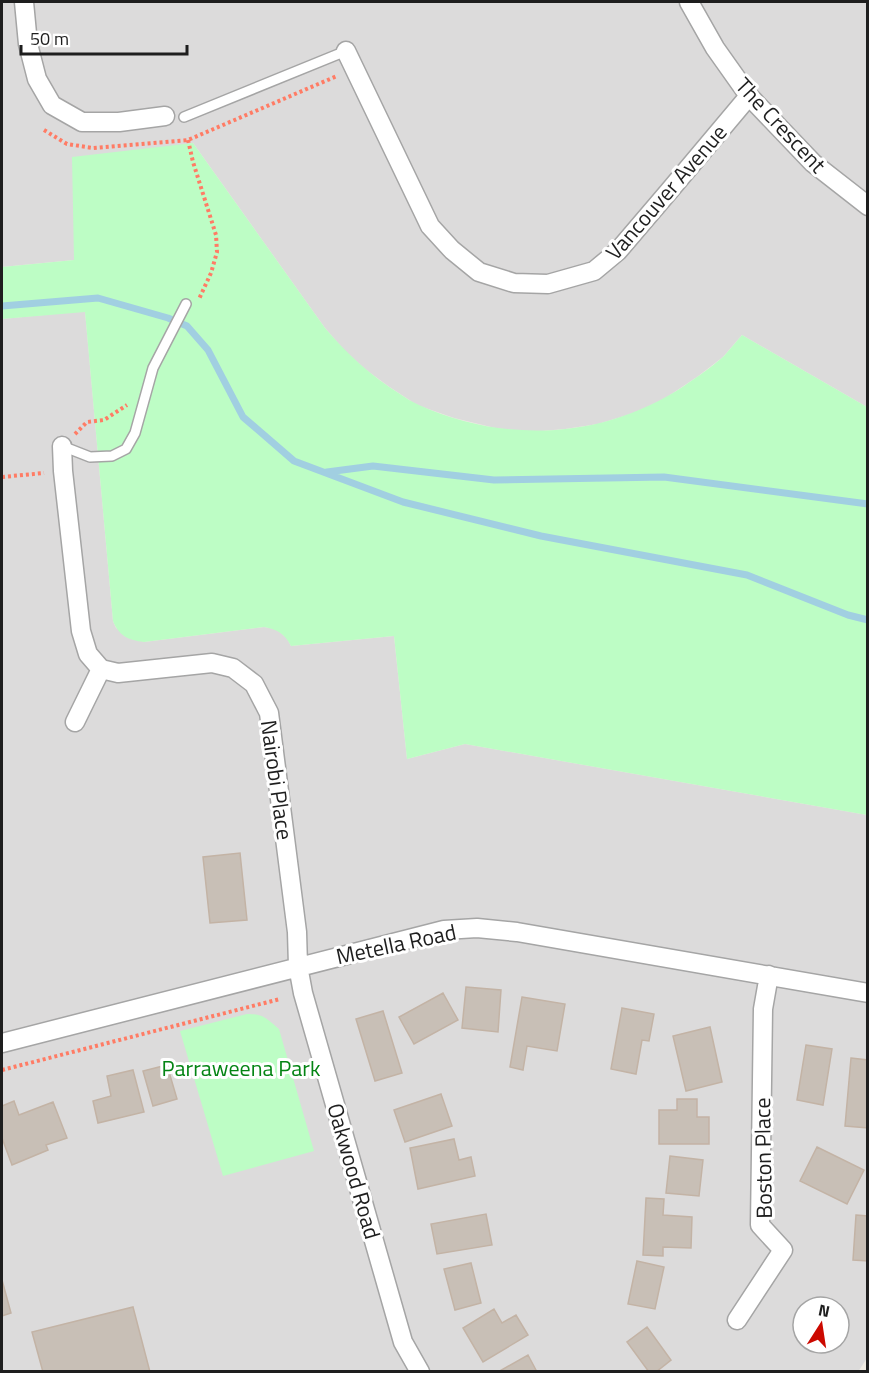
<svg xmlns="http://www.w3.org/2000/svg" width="869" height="1373" viewBox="0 0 869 1373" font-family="'Titillium Web',sans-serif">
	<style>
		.residential { fill: #dcdbdb; fill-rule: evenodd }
		.park { fill: #bdfdc5 }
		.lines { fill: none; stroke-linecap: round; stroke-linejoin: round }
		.stream { stroke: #a1cfe1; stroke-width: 7 }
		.building { fill: #c8bfb6; stroke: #c3b3a5; stroke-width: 1.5 }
		.lane-casing { stroke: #a5a5a5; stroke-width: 12 }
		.street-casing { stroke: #a5a5a5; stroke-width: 21 }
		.path { stroke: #ff7c65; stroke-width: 4; stroke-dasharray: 3 3; stroke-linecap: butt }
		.lane { stroke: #fff; stroke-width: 9 }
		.street { stroke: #fff; stroke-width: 18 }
		.labels { text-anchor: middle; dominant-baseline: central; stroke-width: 6; stroke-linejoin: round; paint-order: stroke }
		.street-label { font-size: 22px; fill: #1e1e1e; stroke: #fff }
		.park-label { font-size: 22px; fill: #048414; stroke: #fff }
	</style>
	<rect width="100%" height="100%" fill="#f0ece3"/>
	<path class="residential" d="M2 2H867V407L742 335 723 357 697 377 664 399 634 413 598 424 565 429 530 432 495 428 454 418 417 405 388 386 365 369 344 350 325 328 193 143 180 146 74 260 2 267Z
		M85 311 113 621 116 628 144 642 264 627 276 629 287 638 291 646 394 636 407 759 465 744 867 815V1358L858 1372H2V319ZM803 1307H839V1343H803Z"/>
	<path class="park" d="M193 143 325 328C347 354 371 376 400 394 406 398 412 402 419 405 506 444 604 439 684 386 697 377 712 367 724 356 730 349 736 342 742 335L867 407V815L465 744 407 759 394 636 291 646C285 634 277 629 264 627L144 642C128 640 119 636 113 621L85 312 2 319V267L74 260 72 157Z
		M247 1014C264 1014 267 1019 279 1029L314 1151 223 1176 180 1031Z"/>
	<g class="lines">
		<path class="stream" d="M2 306 98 298 168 318 187 326 208 350 243 417 294 461 403 502 541 536 747 575 848 615 868 620
			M327 472 373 466 494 480 664 477 868 504"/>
	</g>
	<path class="building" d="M240 853 247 920 210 923 203 857Z
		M466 987 501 990 498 1032 462 1028Z
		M443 993 458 1020 414 1044 399 1017Z
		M522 997 565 1004 557 1051 527 1046 523 1070 510 1067Z
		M622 1008 654 1014 649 1041 642 1040 636 1074 611 1069Z
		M383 1011 402 1073 375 1081 356 1019Z
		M710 1027 722 1082 686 1091 673 1036Z
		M806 1045 832 1049 823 1105 797 1100Z
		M851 1058 868 1060V1128L845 1126Z
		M167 1065 177 1099 153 1106 143 1071Z
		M133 1070 144 1112 98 1123 93 1101 111 1096 107 1076Z
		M441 1094 452 1126 405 1142 394 1110Z
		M677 1099H697V1117H709V1144H659V1110H677Z
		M14 1101 19 1115 53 1102 67 1138 46 1145 48 1150 12 1165 2 1138V1106Z
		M454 1139 459 1160 471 1157 475 1176 418 1189 410 1148Z
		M817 1147 864 1170 847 1204 800 1181Z
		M670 1156 703 1160 699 1196 666 1193Z
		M646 1198 664 1199 663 1215 692 1217 691 1248 663 1247V1256L643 1255Z
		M486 1214 492 1245 437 1254 431 1224Z
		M856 1215 868 1216V1261L853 1260Z
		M637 1261 664 1267 655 1309 628 1304Z
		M471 1263 481 1303 455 1310 444 1269Z
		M2 1280 11 1313 2 1316Z
		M133 1307 150 1372H43L32 1332Z
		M494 1309 502 1323 516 1315 528 1335 483 1362 463 1328Z
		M647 1327 671 1360 656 1372H649L627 1342Z
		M528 1355 537 1372H498Z"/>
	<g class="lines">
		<defs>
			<path id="lane" d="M184 117 346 51
				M62 446 90 457 112 456 126 449 135 433 153 368 186 304"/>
			<path id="street" d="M24 2 28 44 37 79 52 105 82 122H119L165 116
				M689 2 715 48 749 96 813 163 868 206
				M346 51 430 226 452 250 479 272 514 283 548 284 594 271 618 251 670 190 749 96
				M62 446 63 471 81 631 88 654 101 669 118 673 212 663 233 668 254 684 269 713 297 932 298 966 303 993 403 1342 420 1372
				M75 722 101 669
				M2 1043 444 930 477 928 517 932 868 993
				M737 1320 783 1250 760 1225 763 1009 769 975"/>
		</defs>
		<use href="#lane" class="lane-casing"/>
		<use href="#street" class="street-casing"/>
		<path class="path" d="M44 130 67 144 93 148 188 140 337 76
			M188 140 193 162 216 235 217 252 211 273 199 299
			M75 434 87 422 104 420 127 405
			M2 477 44 473
			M2 1070 280 999"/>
		<use href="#lane" class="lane"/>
		<use href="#street" class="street"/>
	</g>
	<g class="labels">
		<g class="street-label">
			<text transform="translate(781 125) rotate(47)">The Crescent</text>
			<text transform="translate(666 192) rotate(-49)">Vancouver Avenue</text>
			<text transform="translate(277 780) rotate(82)">Nairobi Place</text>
			<text transform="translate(396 944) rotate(-12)">Metella Road</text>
			<text transform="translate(763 1158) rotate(-91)">Boston Place</text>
			<text transform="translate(354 1171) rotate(74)">Oakwood Road</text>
		</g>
		<g class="park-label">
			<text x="241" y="1068">Parraweena Park</text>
		</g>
	</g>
	<rect width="869" height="1373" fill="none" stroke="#1e1e1e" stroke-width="6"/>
	<g transform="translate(821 1325) rotate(12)"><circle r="28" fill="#ffffff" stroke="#a5a5a5" stroke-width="1.5"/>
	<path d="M0-4.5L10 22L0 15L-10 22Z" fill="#cc0900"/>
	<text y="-9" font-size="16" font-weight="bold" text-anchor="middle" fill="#1e1e1e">N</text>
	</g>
	<path d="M21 45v9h166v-9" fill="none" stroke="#1e1e1e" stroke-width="3"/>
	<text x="30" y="45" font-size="18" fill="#1e1e1e" stroke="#ffffff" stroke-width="4.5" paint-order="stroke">50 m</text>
</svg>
